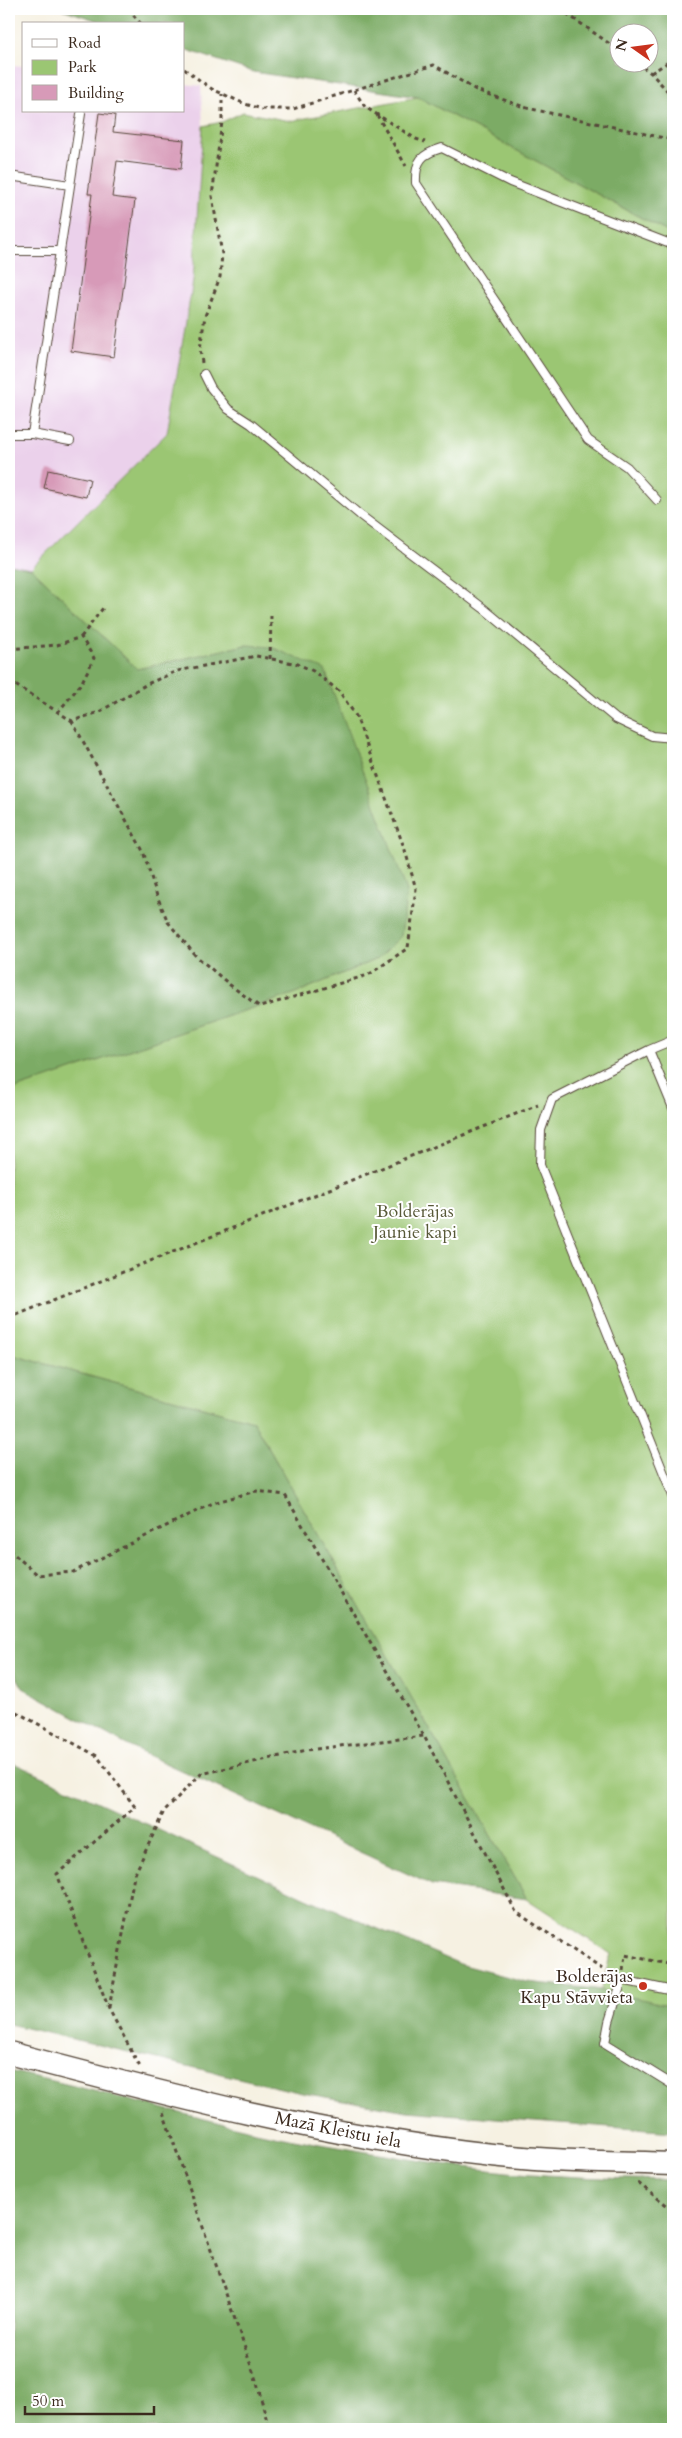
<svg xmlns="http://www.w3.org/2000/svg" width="682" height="2438" viewBox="0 0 682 2438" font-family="Cardo,serif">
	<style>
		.built { fill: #ebd1eb }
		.green { fill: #9bc673; stroke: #6b7848 }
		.forest { fill: #7cab65; stroke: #5c6a42; fill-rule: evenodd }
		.building { fill: #d79ab8 }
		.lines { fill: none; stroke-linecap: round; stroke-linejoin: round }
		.lane-casing { stroke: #57483b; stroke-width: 10 }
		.secondary-casing { stroke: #57483b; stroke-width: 25 }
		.path { stroke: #57483b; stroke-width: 3; stroke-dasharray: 4 4; stroke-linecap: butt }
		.lane { stroke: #fff; stroke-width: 8 }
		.secondary { stroke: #fff; stroke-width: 22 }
		.poi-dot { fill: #c8321e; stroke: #fff; stroke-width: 2 }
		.labels { text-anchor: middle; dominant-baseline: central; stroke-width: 4; stroke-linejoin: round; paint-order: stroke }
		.park-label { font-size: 18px; fill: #585938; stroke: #fff }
		.poi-label { font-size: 18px; fill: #3b2a1e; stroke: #fff; text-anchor: end }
		.street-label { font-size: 18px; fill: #3b2a1e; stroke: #fff }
	</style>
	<rect width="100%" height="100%" fill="#fff"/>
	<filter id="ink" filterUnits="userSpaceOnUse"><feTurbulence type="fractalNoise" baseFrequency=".02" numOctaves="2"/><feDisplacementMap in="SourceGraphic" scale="10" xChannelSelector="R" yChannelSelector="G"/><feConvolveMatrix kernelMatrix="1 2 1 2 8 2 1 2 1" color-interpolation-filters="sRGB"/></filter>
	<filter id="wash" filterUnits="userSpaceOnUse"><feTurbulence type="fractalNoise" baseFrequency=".0096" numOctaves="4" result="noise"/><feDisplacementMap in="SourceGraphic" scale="20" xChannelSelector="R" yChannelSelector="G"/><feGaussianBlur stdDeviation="1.12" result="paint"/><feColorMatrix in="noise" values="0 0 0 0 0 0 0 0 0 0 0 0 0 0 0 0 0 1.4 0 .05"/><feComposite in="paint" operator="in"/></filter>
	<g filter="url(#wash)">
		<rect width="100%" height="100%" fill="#f6f1e2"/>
		<path class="built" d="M9 65 24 66V111H184V84L201 86 203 126 193 281 167 433 31 568 9 564Z"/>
		<path class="green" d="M418 97 673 235V2113L579 2066 611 1954 527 1899 253 1421 9 1354V1091L296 993 379 958 246 645 137 669 31 568 167 433 193 281 203 126 222 122 243 112 290 121Z"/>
		<path class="forest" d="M62 9H673V235L418 97 253 72 184 49V24H107ZM620 32H650V62H620Z
			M9 564 31 568 137 669 246 645 271 647 325 670 407 891 401 936 379 958 296 993 9 1091Z
			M9 1354 253 1421 527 1899 432 1885 134 1749 23 1688 9 1663Z
			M9 1761 311 1900 460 1964 527 1982 595 1989 673 2006V2132L407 2111 302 2093 9 2024Z
			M9 2071C117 2094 223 2128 332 2146 390 2156 449 2166 507 2172 563 2177 618 2179 673 2180V2429H9Z"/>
		<g id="blocks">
			<path class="building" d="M99 113 115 115 113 132 184 140 181 169 117 161 112 197 135 200 114 357 71 351 92 194H88Z
				M48 470 90 479 86 497 44 488Z"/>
		</g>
	</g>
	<g filter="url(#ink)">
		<use href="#blocks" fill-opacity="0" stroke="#57483b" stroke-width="1"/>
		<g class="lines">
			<defs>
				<path id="lane" d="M9 176 70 185
					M9 251H60
					M204 374 211 388 228 409 251 424 360 515 483 608 616 719 652 736 673 738
					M9 434H32L70 441
					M32 434 81 114
					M657 500 627 467 588 440 416 183C415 160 422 154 442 148L510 182 673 245
					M673 1040 649 1050 552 1099 541 1130 540 1165 673 1496
					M649 1050 673 1108
					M673 1991 622 1980 609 2022 605 2043 673 2085"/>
				<path id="secondary" d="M9 2053C168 2095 328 2137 492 2155 552 2162 613 2162 673 2164"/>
			</defs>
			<use href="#lane" class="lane-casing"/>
			<use href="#secondary" class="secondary-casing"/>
			<path class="path" d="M128 9 141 24
				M560 9 620 51
				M636 62 651 73 673 97
				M184 69 212 89 245 104 262 109H293L434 65 476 90 527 108 673 140
				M651 73 673 59
				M354 90 365 107 416 139 425 142
				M377 115 406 166
				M202 363 200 349 205 316 220 277 222 254 212 196 222 122V94
				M81 637 103 608
				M9 649 57 645 81 637 94 658 81 684 58 712
				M270 659 271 616
				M9 681 72 721 99 712 147 684 177 671 256 656 298 664 313 671 339 691 356 716 405 850 416 889 408 948 368 975 260 1007 230 985 195 955 168 922 157 896 143 851 72 721
				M9 1318 538 1105
				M9 1550 38 1575 73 1572 213 1503 256 1491 285 1495 424 1736 516 1912 602 1969
				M9 1708 97 1756 135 1807 57 1874 109 2009 140 2067
				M623 1970 625 1955 673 1965
				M109 2008 134 1876 164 1811 201 1774 307 1750 424 1736
				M163 2112 257 2383 269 2429
				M638 2183 673 2210"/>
			<use href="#lane" class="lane"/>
			<use href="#secondary" class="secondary"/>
		</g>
	</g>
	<circle class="poi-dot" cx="643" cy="1986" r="5"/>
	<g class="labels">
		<g class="park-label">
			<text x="415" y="1211">Bolderājas<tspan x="415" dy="21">Jaunie kapi</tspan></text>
		</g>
		<g class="poi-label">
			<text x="633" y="1976">Bolderājas<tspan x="633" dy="21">Kapu Stāvvieta</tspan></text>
		</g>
		<g class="street-label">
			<text transform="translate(338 2130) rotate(11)">Mazā Kleistu iela</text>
		</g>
	</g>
	<rect width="682" height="2438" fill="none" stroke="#fff" stroke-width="30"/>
	<rect x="22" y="22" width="162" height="90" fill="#ffffff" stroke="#b1aaa5"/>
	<rect x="32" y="39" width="25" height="8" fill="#ffffff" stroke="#b1aaa5"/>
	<text x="68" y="48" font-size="15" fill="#3b2a1e">Road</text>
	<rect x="32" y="60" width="25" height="15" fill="#9bc673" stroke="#b1aaa5"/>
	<text x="68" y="72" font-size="15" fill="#3b2a1e">Park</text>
	<rect x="32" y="85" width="25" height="15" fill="#d79ab8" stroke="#b1aaa5"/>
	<text x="68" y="98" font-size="15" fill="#3b2a1e">Building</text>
	<g transform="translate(634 48) rotate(284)"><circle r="24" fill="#ffffff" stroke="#b1aaa5"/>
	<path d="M0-4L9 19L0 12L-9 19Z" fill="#c8321e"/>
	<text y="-8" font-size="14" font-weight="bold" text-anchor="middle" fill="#3b2a1e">N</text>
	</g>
	<path d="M25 2406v8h129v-8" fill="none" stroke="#3b2a1e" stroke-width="2.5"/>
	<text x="32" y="2406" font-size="15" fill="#3b2a1e" stroke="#ffffff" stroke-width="4" paint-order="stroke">50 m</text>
</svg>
